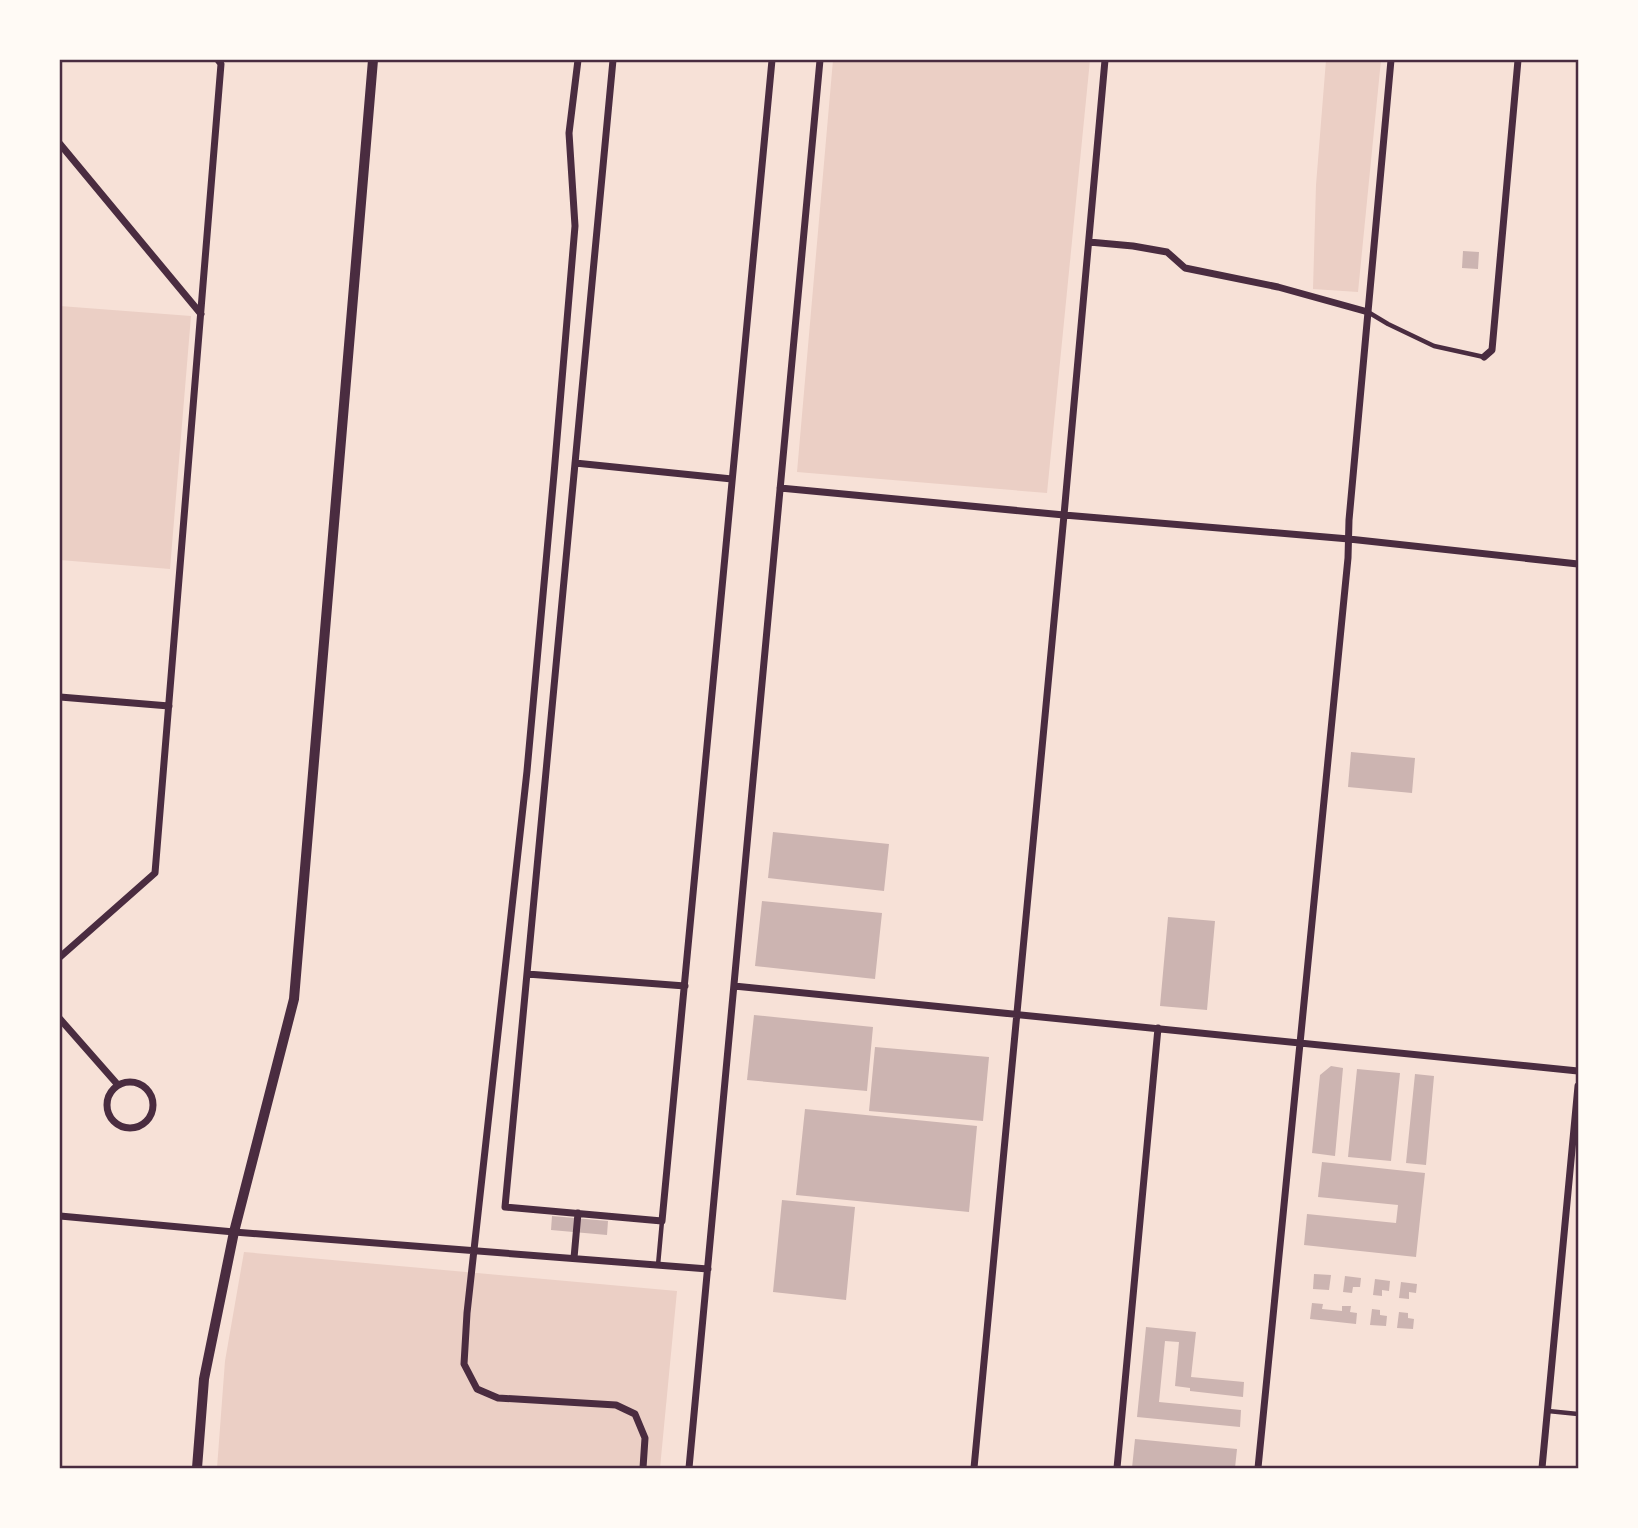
<svg xmlns="http://www.w3.org/2000/svg" width="1638" height="1528" viewBox="0 0 1638 1528" font-family="Quicksand,sans-serif">
	<style>
		.green { fill: #ebcfc5 }
		.building { fill: #ccb4b1 }
		.lines { fill: none; stroke-linecap: round; stroke-linejoin: round }
		.service { stroke: #4a2c40; stroke-width: 4.5 }
		.minor { stroke: #4a2c40; stroke-width: 7 }
		.tertiary { stroke: #4a2c40; stroke-width: 10 }
		.neatline { fill: none; stroke: #4a2c40; stroke-width: 2.5 }
	</style>
	<rect width="100%" height="100%" fill="#f7e1d7"/>
	<path class="green" d="M833 60H1090L1047 493 797 472Z
		M1326 60H1381L1358 292 1313 289 1316 185Z
		M60 306 191 316 170 569 60 560Z
		M244 1252 677 1291 660 1468H217L225 1361Z"/>
	<path class="building" d="M1463 251 1479 252 1478 269 1462 268Z
		M1351 752 1415 758 1412 793 1348 787Z
		M773 832 889 844 884 891 768 878Z
		M762 901 882 913 875 979 755 966Z
		M1168 917 1215 921 1207 1010 1160 1006Z
		M754 1015 873 1027 867 1091 747 1080Z
		M875 1047 989 1057 983 1121 869 1111Z
		M1331 1066 1343 1068 1335 1156 1312 1153 1320 1075Z
		M1357 1069 1400 1073 1391 1161 1348 1157Z
		M1415 1074 1434 1076 1426 1165 1406 1163Z
		M805 1109 977 1126 969 1212 796 1195Z
		M1322 1162 1425 1173 1416 1257 1304 1245 1307 1214 1396 1223 1398 1205 1318 1197Z
		M782 1200 855 1207 846 1300 773 1292Z
		M552 1216 608 1221 607 1235 551 1230Z
		M1314 1274 1331 1275 1329 1290 1313 1289Z
		M1345 1276 1361 1278 1360 1287H1353L1352 1293 1343 1292Z
		M1375 1279 1390 1281 1389 1291 1382 1290V1296L1373 1295Z
		M1401 1282 1417 1284 1416 1293 1409 1292V1299L1399 1298Z
		M1312 1303 1323 1304 1322 1309 1342 1311V1306H1351L1350 1312 1357 1313 1356 1324 1310 1319Z
		M1372 1309 1380 1310V1315L1387 1316 1386 1326 1370 1325Z
		M1399 1312 1408 1313V1318L1414 1319 1413 1329 1397 1328Z
		M1146 1327 1196 1332 1191 1377 1244 1382 1243 1397 1190 1391V1388L1175 1386 1179 1342 1165 1341 1159 1402 1241 1410 1240 1427 1137 1417Z
		M1135 1439 1237 1449 1235 1468H1132Z"/>
	<g class="lines">
		<path class="service" d="M1368 312 1388 324 1434 346 1484 357
			M658 1265 662 1221
			M1548 1411 1578 1414"/>
		<path class="minor" d="M578 60 569 133 575 226 554 474 527 771 467 1313 464 1364 477 1389 498 1398 616 1405 635 1414 645 1438 643 1468
			M613 60 505 1207 662 1221 772 60
			M60 144 201 314
			M1089 242 1133 246 1167 252 1185 268 1278 287 1368 312
			M1484 357 1492 350 1518 60
			M575 463 732 479
			M780 488 1064 515 1349 539 1578 564
			M60 697 169 706
			M60 957 155 873 221 64 218 60
			M527 974 685 986
			M734 986 1578 1071
			M60 1019 118 1085
			M107 1105a23 23 0 1 1 46 0a23 23 0 1 1-46 0Z
			M60 1216 234 1232 708 1269
			M574 1258 578 1213
			M689 1468 820 60
			M974 1468 1064 515 1105 60
			M1117 1468 1158 1028
			M1258 1468 1348 558 1349 520 1391 60
			M1542 1468 1578 1086"/>
		<path class="tertiary" d="M197 1468 204 1379 234 1232 294 999 373 60"/>
	</g>
	<rect width="1638" height="1528" fill="none" stroke="#fffaf5" stroke-width="122"/>
	<rect x="61" y="61" width="1516" height="1406" class="neatline"/>
</svg>
